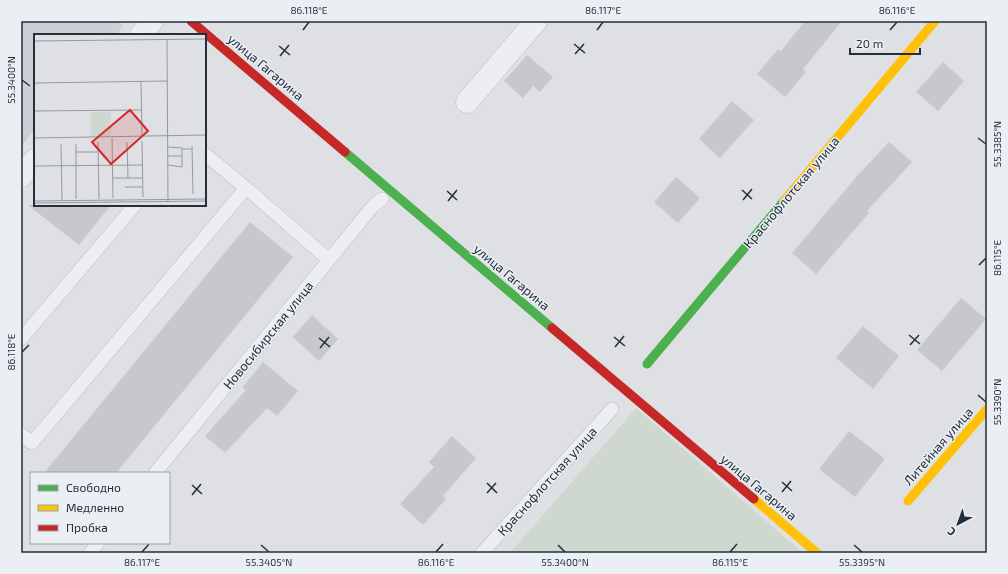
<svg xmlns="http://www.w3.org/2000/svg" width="1008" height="574" viewBox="0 0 1008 574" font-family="'Exo 2',sans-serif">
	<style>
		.built { fill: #cbd0d7 }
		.green { fill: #cfd8ce }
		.building { fill: #c6c8cb }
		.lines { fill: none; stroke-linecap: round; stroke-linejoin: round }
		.lane-casing { stroke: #bcbec1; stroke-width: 14 }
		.street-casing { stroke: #bcbec1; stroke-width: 23 }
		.lane { stroke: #edeef1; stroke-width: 13 }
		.street { stroke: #edeef1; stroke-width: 22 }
		.fast { stroke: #4caf50; stroke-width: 9 }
		.slow { stroke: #ffc107; stroke-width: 9 }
		.jam { stroke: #c62828; stroke-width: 9 }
		.ticks { fill: none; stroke: #242f3d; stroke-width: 1.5 }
		.labels { text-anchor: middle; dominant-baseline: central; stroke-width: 3; stroke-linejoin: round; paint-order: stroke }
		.street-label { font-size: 13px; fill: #242f3d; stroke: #eaeff4 }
		.inset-road { fill: none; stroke: #9499a1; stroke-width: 1 }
		.view { fill: #d62828; fill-opacity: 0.15; stroke: #d62828; stroke-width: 2 }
		.inset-edge { fill: none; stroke: #242f3d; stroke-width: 2 }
		.neatline { fill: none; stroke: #242f3d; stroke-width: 1.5 }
		.ticks-label { font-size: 10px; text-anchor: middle; fill: #242f3d }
	</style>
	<rect width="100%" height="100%" fill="#dee0e3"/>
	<path class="built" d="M21 21H118L123 26 116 35H35V130L21 146Z"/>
	<path class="green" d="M636 408 803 553H510Z"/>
	<path class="building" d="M805 21H842L803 69 806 72 785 97 757 74 778 49 781 51Z
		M527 55 553 77 540 92 533 86 523 98 504 81Z
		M943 62 964 81 938 111 916 92Z
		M732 101 754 120 720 158 699 139Z
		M889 142 912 162 867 211 869 213 816 274 792 253 858 175Z
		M676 177 700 198 678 223 654 202Z
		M28 205H111L79 245Z
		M250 222 293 257 116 473H44Z
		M961 298 986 319 942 371 917 350Z
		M312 315 338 339 319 361 293 337Z
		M863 326 899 356 873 389 836 358Z
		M263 362 298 391 277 416 267 408 225 453 205 436 246 390 242 388Z
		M849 431 885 459 855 497 819 469Z
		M452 436 476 458 443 496 446 499 423 525 400 504 434 467 429 462Z"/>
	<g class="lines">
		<defs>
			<path id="lane" d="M246 188 329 260
				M21 339 135 205
				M21 434 32 443 246 188 205 154
				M155 473 373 206 382 199
				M90 553 98 543
				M482 553 612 409"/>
			<path id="street" d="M141 35 152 21
				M467 102 536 21
				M21 176 35 160"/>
		</defs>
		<use href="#lane" class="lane-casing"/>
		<use href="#street" class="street-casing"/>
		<use href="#lane" class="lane"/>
		<use href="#street" class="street"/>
		<path class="fast" d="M345 152 552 328
			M647 364 784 201"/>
		<path class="slow" d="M784 201 935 21
			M754 499 817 553
			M908 501 987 409"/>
		<path class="jam" d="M191 21 345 152
			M552 328 754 499"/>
	</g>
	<path class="ticks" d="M303 30 309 22M597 30 603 22M890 30 897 22M574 44 585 53M279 46 290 55M575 54 584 44M280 56 289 45M22 80 30 86M978 138 986 144M742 190 752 199M447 191 457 200M743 200 752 189M448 201 457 190M979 265 986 258M909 335 920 344M614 337 625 346M319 338 330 347M910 345 919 335M615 347 624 336M320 348 329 337M22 352 29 345M978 395 986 402M782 482 792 491M487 483 497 493M192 485 202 494M782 492 791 481M487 493 496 483M192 495 201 484M261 545 269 552M558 545 565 552M854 545 862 552M142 552 149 544M436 552 443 544M730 552 737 544"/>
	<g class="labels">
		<g class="street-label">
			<text transform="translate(266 67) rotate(40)">улица Гагарина</text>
			<text transform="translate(791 192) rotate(-50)">Краснофлотская улица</text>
			<text transform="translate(512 277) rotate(40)">улица Гагарина</text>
			<text transform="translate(268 335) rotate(-51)">Новосибирская улица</text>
			<text transform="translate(938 446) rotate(-49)">Литейная улица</text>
			<text transform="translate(547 481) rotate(-48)">Краснофлотская улица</text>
			<text transform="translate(759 487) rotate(40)">улица Гагарина</text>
		</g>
	</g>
	<g transform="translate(34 34)">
		<rect width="172" height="172" fill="#dee0e3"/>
		<path d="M57 78H77V102H57Z" fill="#cfd8ce"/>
		<path class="inset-road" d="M133 6 134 168M0 7 172 5M107 47 108 102M0 49 133 47M0 77 107 76M0 104 172 101M78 104 79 164M108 107 109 163M64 108 65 165M93 108 94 144M27 110 28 166M158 112 159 160M134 113 148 114M42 118H64M134 122H148M134 131 148 133V115H158M0 132 108 131M79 144H108M91 153H108M42 165V110M0 167 172 165M0 169 172 167"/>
		<path class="view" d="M96 76 114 97 77 130 58 108Z"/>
		<rect width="172" height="172" class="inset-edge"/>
	</g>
	<rect width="1008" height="574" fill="none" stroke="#eaeff4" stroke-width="44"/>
	<rect x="30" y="472" width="140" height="72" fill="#eaeff4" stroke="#9ba2ab"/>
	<rect x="38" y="485" width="20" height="6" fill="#4caf50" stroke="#9ba2ab"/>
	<text x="66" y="492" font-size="12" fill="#242f3d">Свободно</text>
	<rect x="38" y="505" width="20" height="6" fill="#ffc107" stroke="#9ba2ab"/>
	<text x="66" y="512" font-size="12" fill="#242f3d">Медленно</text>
	<rect x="38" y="525" width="20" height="6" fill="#c62828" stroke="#9ba2ab"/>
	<text x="66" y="532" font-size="12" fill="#242f3d">Пробка</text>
	<g transform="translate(958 524) rotate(221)" stroke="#eaeff4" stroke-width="3" paint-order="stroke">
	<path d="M0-3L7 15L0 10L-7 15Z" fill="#242f3d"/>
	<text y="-6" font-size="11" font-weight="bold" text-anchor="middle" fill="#242f3d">С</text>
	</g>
	<path d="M850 48v6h70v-6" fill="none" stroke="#242f3d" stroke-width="2"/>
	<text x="856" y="48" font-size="12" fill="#242f3d" stroke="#eaeff4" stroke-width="3" paint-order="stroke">20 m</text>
	<rect x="22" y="22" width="964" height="530" class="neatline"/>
	<g class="ticks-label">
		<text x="309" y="14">86.118°E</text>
		<text x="603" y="14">86.117°E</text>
		<text x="897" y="14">86.116°E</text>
		<text transform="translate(11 80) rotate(-90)" y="4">55.3400°N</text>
		<text transform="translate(997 144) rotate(-90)" y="4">55.3385°N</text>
		<text transform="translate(997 258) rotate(-90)" y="4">86.115°E</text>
		<text transform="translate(11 352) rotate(-90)" y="4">86.118°E</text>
		<text transform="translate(997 402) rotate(-90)" y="4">55.3390°N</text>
		<text x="142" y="566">86.117°E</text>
		<text x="269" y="566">55.3405°N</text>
		<text x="436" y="566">86.116°E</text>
		<text x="565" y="566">55.3400°N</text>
		<text x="730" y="566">86.115°E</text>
		<text x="862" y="566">55.3395°N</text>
	</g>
</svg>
